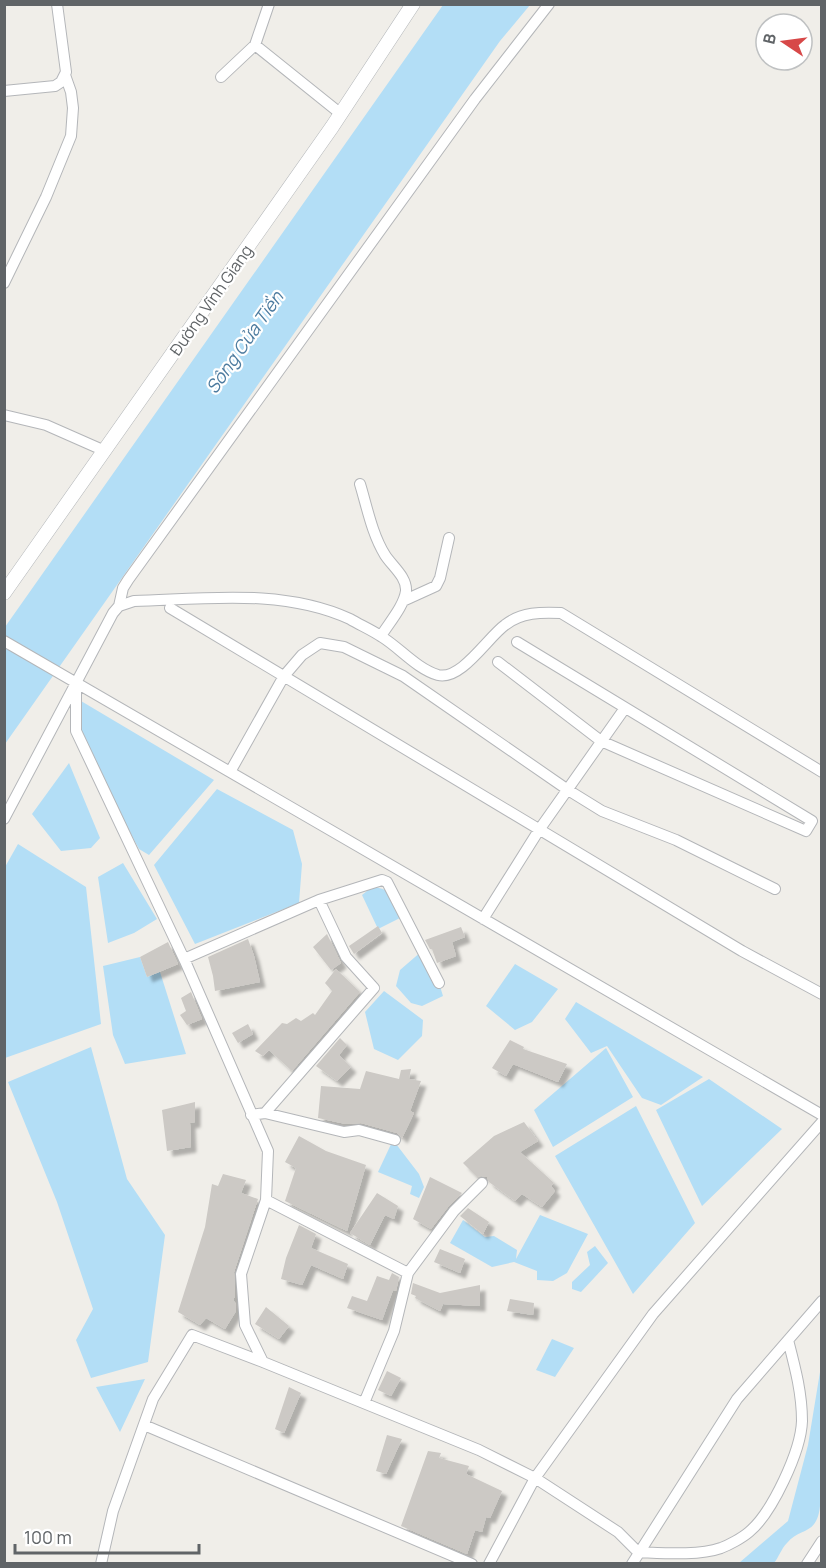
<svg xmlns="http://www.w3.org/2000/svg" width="826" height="1568" viewBox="0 0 826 1568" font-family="Manrope,sans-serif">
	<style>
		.water { fill: #b3def6 }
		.building { fill: #ccc9c5; filter: url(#shadow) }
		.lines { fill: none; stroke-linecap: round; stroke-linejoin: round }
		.street-casing { stroke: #b4b6b9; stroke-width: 12 }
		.secondary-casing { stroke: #b3b6b9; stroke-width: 15 }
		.street { stroke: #fff; stroke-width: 10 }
		.secondary { stroke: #fff; stroke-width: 14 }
		.labels { text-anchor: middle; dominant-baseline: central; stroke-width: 4.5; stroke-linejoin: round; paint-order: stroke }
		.street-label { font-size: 16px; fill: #606467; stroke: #fff }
		.water-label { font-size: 18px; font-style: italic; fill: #4c7b9f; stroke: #fff }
	</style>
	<defs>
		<filter id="shadow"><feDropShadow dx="5.5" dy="5.5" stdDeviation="1.5" flood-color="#0004"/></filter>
	</defs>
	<rect width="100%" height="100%" fill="#f0eee9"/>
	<path class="water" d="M443 5H530L500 41 5 744V627Z
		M81 701 214 780 149 855 139 849 96 770 80 729Z
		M69 763 100 838 91 848 61 851 32 814Z
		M217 789 293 830 302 864 299 903 195 944 154 865Z
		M18 844 86 887 101 1024 5 1058V867Z
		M123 863 157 919 134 933 108 943 98 877Z
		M372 887C393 888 394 900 402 917L378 929 362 895Z
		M422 951 439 983 443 996 422 1006 411 1003 396 986 400 970Z
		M140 957 147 977 160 972 186 1054 125 1064 113 1035 103 966Z
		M515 964 558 989 532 1022 515 1030 486 1006Z
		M384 991 423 1020 422 1036 398 1060 374 1049 365 1012Z
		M576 1002 703 1077 661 1105 642 1098 607 1046 591 1053 565 1019Z
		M91 1047 127 1179 165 1235 148 1362 91 1378 76 1340 93 1309 57 1202 8 1082Z
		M606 1048 633 1097 553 1147 534 1110Z
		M709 1079 782 1129 702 1206 656 1110Z
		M636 1106 695 1223 633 1294 555 1156Z
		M393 1140 419 1174 424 1187 419 1198 410 1194 412 1186 378 1172Z
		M540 1215 588 1234 567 1273 553 1281 537 1280V1271L514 1262 492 1267 450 1243 463 1220 485 1237 494 1236 517 1250 516 1259Z
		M595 1246 608 1263 581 1292 572 1289V1282L590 1265 587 1252Z
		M821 1338 822 1468C819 1481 821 1493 820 1506 817 1536 800 1527 787 1543 781 1549 779 1557 774 1563H739L788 1521 808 1445 820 1372Z
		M552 1339 574 1348 555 1377 536 1370Z
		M145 1379 120 1432 96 1387Z"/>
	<path class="building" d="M378 926 382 933 354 954 349 946Z
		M461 927 465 937 452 942 456 956 437 963 432 949H430L425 940Z
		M327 934 341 963 331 970 313 947Z
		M248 939 254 956 260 982 215 991 213 976 208 957Z
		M168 942 178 964 147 977 140 957Z
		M336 969 360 992 292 1071 269 1050 263 1056 255 1051 282 1023 287 1024 296 1018 301 1021 313 1013 315 1015 332 991 325 983Z
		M191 992 202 1019 187 1025 180 1015 186 1011 181 998Z
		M248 1024 253 1034 238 1043 232 1033Z
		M340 1038 347 1045 339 1055 351 1067 337 1081 316 1066Z
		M510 1040 524 1047 523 1049 567 1064 558 1082 513 1064 506 1076 492 1068Z
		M411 1069 409 1079 421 1081 410 1111 414 1113 402 1138 397 1133 361 1123 346 1124 318 1118 321 1086 360 1089 366 1071 399 1079 401 1070Z
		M195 1102V1122L190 1123 191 1147 167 1151 162 1110Z
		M524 1122 538 1141 520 1152 554 1183 551 1186 555 1191 542 1207 522 1194 515 1201 489 1182 487 1177 481 1176 477 1177 463 1163 494 1136Z
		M299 1136 326 1151 366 1165 347 1231 285 1201 296 1168 285 1162Z
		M223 1174 246 1180 241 1193 258 1199 234 1272 235 1296 233 1300 236 1304V1311L225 1329 206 1318 200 1325 178 1312 205 1227 212 1184 218 1186Z
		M430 1177 462 1193 448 1207 431 1229 413 1219Z
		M377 1193 398 1206 394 1219 385 1215 370 1245 350 1233Z
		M468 1208 489 1222 483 1234 460 1216Z
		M299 1225 316 1234 311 1248 348 1264 343 1279 311 1265 302 1285 281 1279 286 1258Z
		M440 1249 465 1259 460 1273 434 1262Z
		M392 1273 399 1277 396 1291 393 1290 382 1320 347 1308 352 1296 367 1301 377 1276 389 1280Z
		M413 1283 440 1293 480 1285V1306L443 1304 440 1311 415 1298 416 1296 411 1294Z
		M510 1299 534 1303 533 1315 507 1311Z
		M266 1307 289 1326 279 1339 255 1324Z
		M387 1371 401 1378 391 1396 378 1390Z
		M289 1387 301 1393 284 1433 275 1429Z
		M387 1435 402 1439 386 1474 376 1471Z
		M428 1451 441 1453 439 1458 469 1466 466 1474 502 1491 490 1518 486 1517 482 1532 475 1530 467 1554 401 1526Z"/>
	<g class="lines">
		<defs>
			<path id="street" d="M255 45 341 114
				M221 77 255 45 269 4
				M4 91 55 86 61 82 66 72 57 4
				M4 283 46 197 71 136 73 108 71 92 65 75
				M4 415 46 425 105 451
				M360 484C367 507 372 534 385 555 392 566 407 577 406 591 404 606 389 623 381 636
				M403 601 436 586 440 578 449 538
				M119 606 123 588 128 580 475 99 549 4
				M170 608 742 951 822 994
				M4 641 822 1115
				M498 662 601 741 806 831 812 821 517 642
				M76 686V731L185 961 268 1151 266 1200 241 1274 245 1325 263 1362
				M230 772 284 676 302 655 320 643 344 647 403 676 568 790 602 811 676 840 775 889
				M4 819 113 613 119 606 134 601C204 599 283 588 350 619 360 625 372 630 382 637 400 648 417 669 438 675 461 681 488 637 505 625 521 612 542 612 561 613L822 772
				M483 919 539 830 625 708
				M184 959 319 900 382 880 387 882 439 983
				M265 1113 344 1132 359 1130 395 1140
				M251 1115 265 1113 374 988 346 957 319 900
				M266 1200 408 1273
				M364 1403 394 1331 408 1273 454 1211 482 1183
				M144 1425 472 1564
				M101 1564 113 1511 153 1399 192 1335 263 1362 479 1450 535 1478 618 1532 638 1552C663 1553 698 1556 721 1548 729 1545 742 1538 749 1532 772 1513 801 1451 802 1421 802 1393 795 1367 788 1340
				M489 1564 535 1478 653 1314 822 1122
				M632 1564 737 1399 822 1301
				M807 1564 822 1541"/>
			<path id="secondary" d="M4 593 332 127 413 4"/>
		</defs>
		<use href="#street" class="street-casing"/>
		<use href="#secondary" class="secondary-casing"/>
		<use href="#street" class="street"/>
		<use href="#secondary" class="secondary"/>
	</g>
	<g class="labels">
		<g class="street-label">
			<text transform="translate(211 300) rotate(-55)">Đường Vĩnh Giang</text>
		</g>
		<g class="water-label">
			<text transform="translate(244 342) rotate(-55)">Sông Cửa Tiền</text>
		</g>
	</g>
	<rect width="826" height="1568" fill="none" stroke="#606467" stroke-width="12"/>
	<g transform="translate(784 42) rotate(283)"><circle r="28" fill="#ffffff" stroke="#bfc1c2" stroke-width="1.5"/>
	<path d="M0-4.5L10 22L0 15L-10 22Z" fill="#d74848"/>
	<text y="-9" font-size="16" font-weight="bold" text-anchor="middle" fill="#606467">B</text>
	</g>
	<path d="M15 1544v9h184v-9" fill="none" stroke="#606467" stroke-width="3"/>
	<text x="24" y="1544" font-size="18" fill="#606467" stroke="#ffffff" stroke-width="4.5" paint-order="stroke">100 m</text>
</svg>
